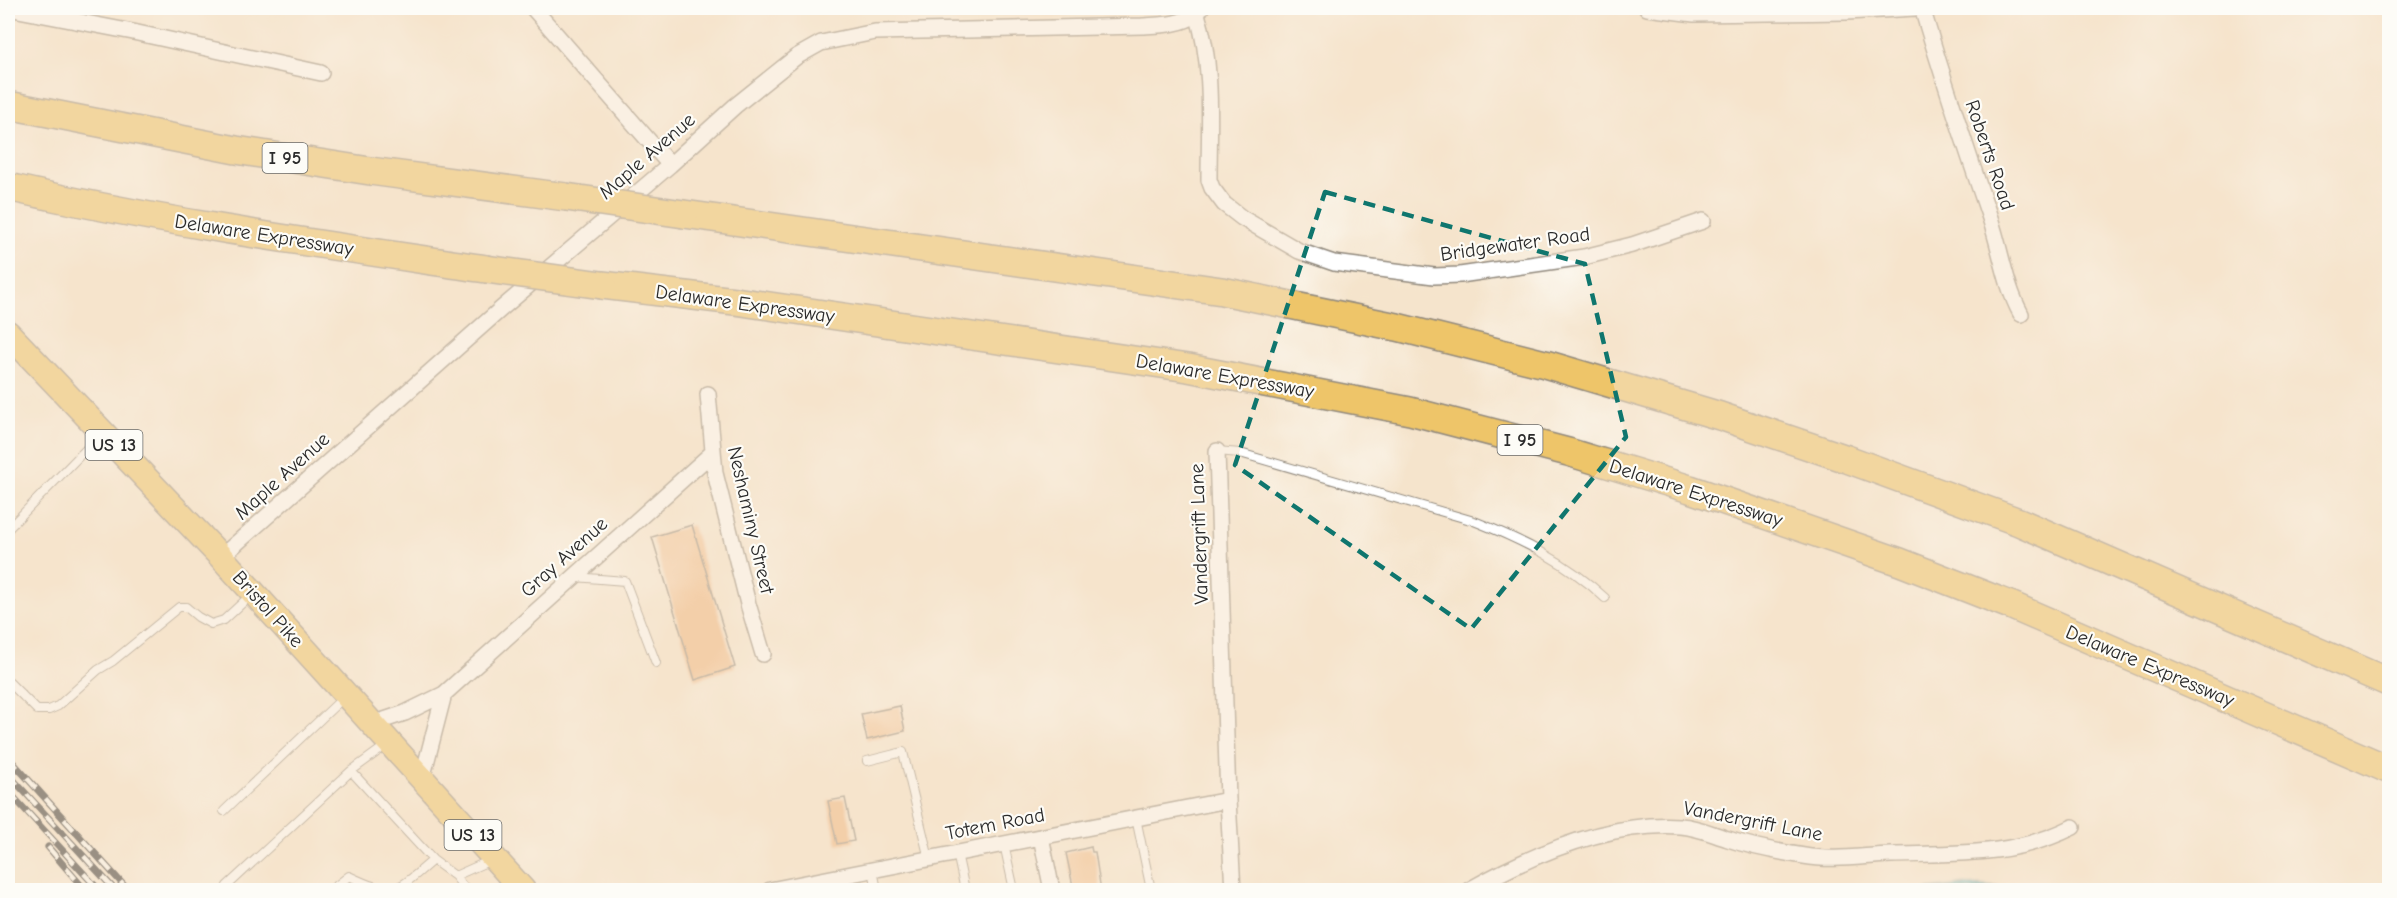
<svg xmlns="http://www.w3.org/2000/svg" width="2397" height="898" viewBox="0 0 2397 898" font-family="'Comic Neue',sans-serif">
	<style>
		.water { fill: #4dbac8; stroke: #3c727a; stroke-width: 1.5 }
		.building { fill: #f0b57e }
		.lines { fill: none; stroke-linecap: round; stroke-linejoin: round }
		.lane-casing { stroke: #90887c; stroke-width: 10 }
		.street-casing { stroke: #90887c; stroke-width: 18 }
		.primary-casing { stroke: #90887c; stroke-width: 27 }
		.highway-casing { stroke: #90887c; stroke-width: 30 }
		.lane { stroke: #fff; stroke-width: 8 }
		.street { stroke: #fff; stroke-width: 15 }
		.primary { stroke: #eec569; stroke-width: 24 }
		.highway { stroke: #eec569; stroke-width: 27 }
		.rail-casing { stroke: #2b2b2b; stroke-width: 7 }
		.rail { stroke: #fdfcf7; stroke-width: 4.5; stroke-dasharray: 14; stroke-linecap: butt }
		.highway-bridge-casing { stroke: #90887c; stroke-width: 30; stroke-linecap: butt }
		.highway-bridge { stroke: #eec569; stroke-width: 27 }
		.marked { fill: none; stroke: #0f766e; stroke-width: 4.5; stroke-dasharray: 12 8; stroke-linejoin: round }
		.labels { text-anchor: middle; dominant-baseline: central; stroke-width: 4.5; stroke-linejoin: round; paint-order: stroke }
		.shield { fill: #fdfcf7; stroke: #6a6a68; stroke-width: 1.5 }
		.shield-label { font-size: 18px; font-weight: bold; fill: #2b2b2b }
		.street-label { font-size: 20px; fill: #2b2b2b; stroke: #fdfcf7 }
	</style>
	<rect width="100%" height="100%" fill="#fdfcf7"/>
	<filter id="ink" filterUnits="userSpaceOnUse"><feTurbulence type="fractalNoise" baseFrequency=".0167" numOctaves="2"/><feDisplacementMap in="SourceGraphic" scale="12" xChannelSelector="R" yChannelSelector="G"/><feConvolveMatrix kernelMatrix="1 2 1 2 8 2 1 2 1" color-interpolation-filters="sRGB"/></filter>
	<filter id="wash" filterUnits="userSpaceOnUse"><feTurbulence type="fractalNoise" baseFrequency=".008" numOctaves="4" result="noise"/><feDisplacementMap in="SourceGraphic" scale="24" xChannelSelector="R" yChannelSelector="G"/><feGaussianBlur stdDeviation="1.35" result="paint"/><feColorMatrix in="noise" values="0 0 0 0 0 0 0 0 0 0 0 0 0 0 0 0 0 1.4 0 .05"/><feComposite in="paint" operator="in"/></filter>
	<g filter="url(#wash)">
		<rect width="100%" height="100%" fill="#f5e4cc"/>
		<path class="water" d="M1964 885 2039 890H1923Z"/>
		<g id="blocks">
			<path class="building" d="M692 525 735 667 695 680 652 537Z
				M900 706 905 731 867 740 861 714Z
				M845 798 854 841 837 844 828 801Z
				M1091 847 1092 852H1095L1101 891H1074L1066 853Z"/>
		</g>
	</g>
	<g filter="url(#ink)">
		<use href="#blocks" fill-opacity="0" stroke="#90887c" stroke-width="1.5"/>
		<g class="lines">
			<defs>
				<path id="lane" d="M1217 451 1240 453 1474 521C1522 540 1567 562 1605 598
					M8 529 101 434
					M575 577 625 581 656 663
					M8 681 37 710H49L58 706 98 670 113 661 179 607H186L198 617 211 624 224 620 252 594
					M388 744 351 771 433 860 455 876 491 860
					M867 761 903 752 929 859
					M224 811 345 696
					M1136 818 1151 890
					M1004 844 1014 890
					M957 853 965 890
					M873 870 877 890
					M455 876 466 890
					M227 886 351 771
					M331 890 349 876C396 898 395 892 433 860"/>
				<path id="street" d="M8 8 133 32 321 73
					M533 8 670 165
					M1201 8 1197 14C1214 67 1209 125 1209 180L1212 188 1224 204 1242 218 1299 251 1334 263 1434 276 1460 275 1584 257 1632 245 1703 221
					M1647 8 1694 14 1847 12 1915 8
					M1922 8C1943 78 1966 148 1990 218 2001 250 2005 285 2021 314
					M708 394 715 473 748 604 763 654
					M1217 451 1228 800 1233 890
					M221 557 501 309 670 165 735 106 796 57 821 43 875 32 1142 26C1161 25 1181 25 1197 14
					M372 724 405 713 444 694 712 453
					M422 779 444 694
					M1041 837 1052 890
					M770 890 1228 800
					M1469 890C1531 855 1608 821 1680 826 1698 827 1712 834 1728 839 1752 847 1779 852 1804 856 1833 861 1862 856 1891 855 1955 853 2014 857 2073 827"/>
				<path id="primary" d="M8 333 221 557 523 890"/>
				<path id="highway" d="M8 105 236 150 370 171 566 197
					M8 187C165 223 326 245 486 269
					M684 214 1222 291 1397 327 1545 364 1720 416 1847 459 2019 522 2390 683
					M602 285 735 301 1188 368 1410 411 1568 452 1690 489 1900 562 2010 605 2390 770"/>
			</defs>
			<use href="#lane" class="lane-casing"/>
			<use href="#street" class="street-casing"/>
			<use href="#primary" class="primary-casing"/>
			<use href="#highway" class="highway-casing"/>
			<use href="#lane" class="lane"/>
			<use href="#street" class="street"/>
			<use href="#primary" class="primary"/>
			<use href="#highway" class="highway"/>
			<defs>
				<path id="rail" d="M8 757 128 890
					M8 774 115 890
					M8 791 99 890
					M48 847 85 890"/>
			</defs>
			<use href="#rail" class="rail-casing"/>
			<use href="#rail" class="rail"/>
			<defs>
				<path id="highway-bridge" d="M566 197 684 214
					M486 269 602 285"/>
			</defs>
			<use href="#highway-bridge" class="highway-bridge-casing"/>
			<use href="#highway-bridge" class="highway-bridge"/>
		</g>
	</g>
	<path d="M0 0H2397V898H0ZM1325 192 1585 264 1626 437 1471 629 1235 465Z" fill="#f5e4cc" fill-opacity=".55" fill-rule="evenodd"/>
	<path class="marked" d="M1325 192 1585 264 1626 437 1471 629 1235 465Z"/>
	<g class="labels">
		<g class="shield">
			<rect x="262.5" y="143" width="45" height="30" rx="4.5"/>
			<rect x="1497.5" y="425" width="45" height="30" rx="4.5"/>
			<rect x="85.5" y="430" width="57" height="30" rx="4.5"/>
			<rect x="444.5" y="820" width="57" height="30" rx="4.5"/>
		</g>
		<g class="shield-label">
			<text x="285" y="158">I 95</text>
			<text x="1520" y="440">I 95</text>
			<text x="114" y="445">US 13</text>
			<text x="473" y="835">US 13</text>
		</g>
		<g class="street-label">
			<text transform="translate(1990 155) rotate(71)">Roberts Road</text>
			<text transform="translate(647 156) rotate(-41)">Maple Avenue</text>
			<text transform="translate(264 235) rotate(9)">Delaware Expressway</text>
			<text transform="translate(1515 244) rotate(-8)">Bridgewater Road</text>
			<text transform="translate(745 304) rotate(8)">Delaware Expressway</text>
			<text transform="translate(1225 376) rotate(10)">Delaware Expressway</text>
			<text transform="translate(282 476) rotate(-42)">Maple Avenue</text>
			<text transform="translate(1696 493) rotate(18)">Delaware Expressway</text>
			<text transform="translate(751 520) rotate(77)">Neshaminy Street</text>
			<text transform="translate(1199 534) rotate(-92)">Vandergrift Lane</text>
			<text transform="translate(564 557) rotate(-42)">Gray Avenue</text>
			<text transform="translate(268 609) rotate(48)">Bristol Pike</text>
			<text transform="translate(2150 666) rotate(23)">Delaware Expressway</text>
			<text transform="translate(1753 821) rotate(11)">Vandergrift Lane</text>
			<text transform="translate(995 824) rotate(-11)">Totem Road</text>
		</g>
	</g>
	<rect width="2397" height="898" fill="none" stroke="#fdfcf7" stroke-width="30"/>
</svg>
